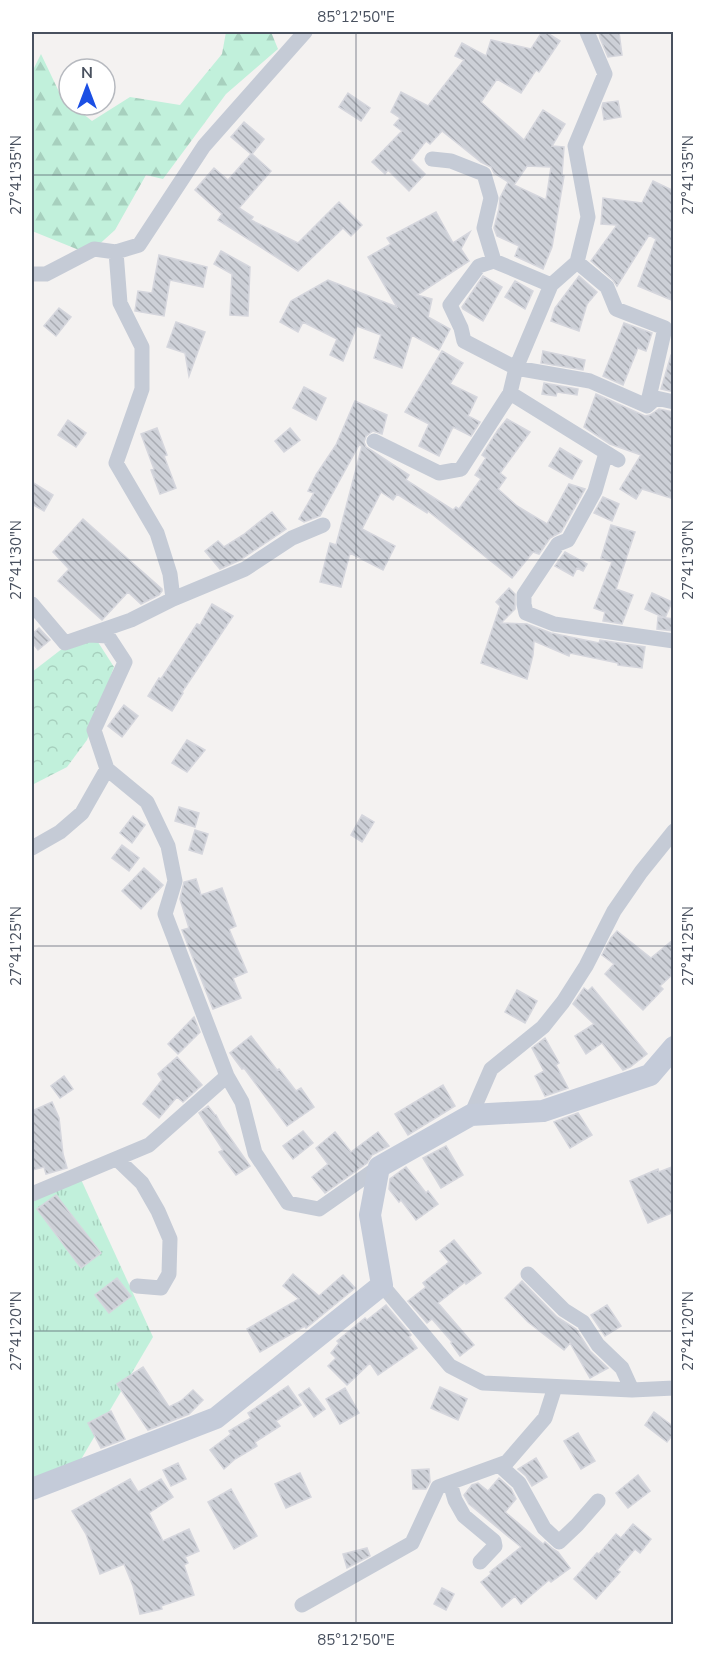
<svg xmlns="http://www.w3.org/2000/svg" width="705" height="1656" viewBox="0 0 705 1656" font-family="'Nunito Sans',sans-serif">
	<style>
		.grass { fill: url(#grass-tufts) }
		.forest { fill: url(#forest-firs) }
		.park { fill: url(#park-crowns) }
		.building { fill: url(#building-back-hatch); stroke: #d5d6dd; stroke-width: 1.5; fill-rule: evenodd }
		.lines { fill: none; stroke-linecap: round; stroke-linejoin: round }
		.street { stroke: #c5cbd6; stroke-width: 15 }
		.secondary { stroke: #c4cbd9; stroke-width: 22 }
		.ticks { fill: none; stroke: #49515f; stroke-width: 1.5; stroke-opacity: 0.45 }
		.neatline { fill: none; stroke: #49515f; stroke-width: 2 }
		.ticks-label { font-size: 15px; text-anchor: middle; fill: #49515f }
	</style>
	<defs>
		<pattern id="grass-tufts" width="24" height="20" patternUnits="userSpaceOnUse" patternTransform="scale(1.5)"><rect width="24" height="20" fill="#c1f0db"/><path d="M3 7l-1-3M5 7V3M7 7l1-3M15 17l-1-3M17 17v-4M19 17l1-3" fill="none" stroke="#a7d0be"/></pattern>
		<pattern id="forest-firs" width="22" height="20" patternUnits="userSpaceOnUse" patternTransform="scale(1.5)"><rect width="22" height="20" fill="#c1f0db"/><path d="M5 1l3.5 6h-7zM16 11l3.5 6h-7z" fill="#a7d0be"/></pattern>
		<pattern id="park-crowns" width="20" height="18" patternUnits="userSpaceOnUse" patternTransform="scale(1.5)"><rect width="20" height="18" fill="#c1f0db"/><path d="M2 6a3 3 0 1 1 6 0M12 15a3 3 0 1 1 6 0" fill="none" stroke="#a7d0be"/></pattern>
		<pattern id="building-back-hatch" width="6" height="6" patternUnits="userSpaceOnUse" patternTransform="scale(1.5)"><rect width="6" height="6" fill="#cdd0d7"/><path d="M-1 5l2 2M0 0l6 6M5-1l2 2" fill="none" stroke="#a8abb2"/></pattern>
	</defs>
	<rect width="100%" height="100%" fill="#f4f2f1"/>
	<path class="grass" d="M79 1175 153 1337 73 1473 32 1494V1186Z"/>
	<path class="forest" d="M226 32H271L278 49 226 94 163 179 146 175 115 230 94 249 79 250 32 231V72L41 54 61 96 69 103V105H72L92 121 130 97 180 105 222 54Z"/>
	<path class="park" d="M80 635 96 639 114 667 87 740 67 767 32 785V672Z"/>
	<path class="building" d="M542 32H546L560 41 539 72 536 70 521 93 497 79 481 102 524 140 543 110 565 124 552 146 564 147 562 175 564 176 552 247 543 269 515 256 519 246 497 236 494 228 499 209 500 198 508 182 510 183 494 173 491 167 481 162 442 131 430 144 426 141 411 160 425 174 409 191 388 170 385 174 372 162 402 131 394 125 400 118 391 112 401 92 428 106 464 60 455 56 462 43 486 56 491 40 531 49ZM527 166 551 167 546 200 514 185Z
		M599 32H619L622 55 608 57 600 38Z
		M348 93 370 108 361 121 339 107Z
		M618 101 621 117 604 120 602 107 603 103Z
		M244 122 264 139 252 154 271 171 239 208 253 217 251 220 298 243 339 202 362 225 351 236 343 228 298 271 218 220 222 214 195 190 214 168 228 180 251 154 231 137Z
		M653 181 674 191V301L638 286 656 239 649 235 617 286 613 280 591 261 617 225 601 224 603 198 642 203Z
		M436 212 453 243 470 232 461 249 469 261 417 295 432 299 428 317 450 329 439 350 412 335 402 368 374 358 381 335 357 326 343 361 330 355 337 339 303 322 298 332 280 322 291 301 328 280 397 307 368 257 391 244 387 238Z
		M221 251 250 267 248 316 230 315 232 274 214 264Z
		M159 255 207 267 203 287 170 280 164 316 135 311 138 291 152 293Z
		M483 276 502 287 483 321 463 309 462 307Z
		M579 276 597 292 587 304 579 331 551 321 555 308Z
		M515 281 533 291 525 309 505 297Z
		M59 308 71 317 56 336 44 326Z
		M176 322 205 332 189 376 185 353 167 347Z
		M624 323 652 333 646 351 638 348 623 385 603 376Z
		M442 351 463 363 450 384 477 397 468 416 480 422 471 436 453 427 439 456 419 446 429 424 405 412Z
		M543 351 585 360 583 370 541 363Z
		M671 355H674V392L661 389Z
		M544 383 578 389 577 395 557 392 556 396 542 394Z
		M304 387 326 398 316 420 293 408Z
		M596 394 645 416 650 415 659 409 674 412V499L642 489 636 499 620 489 641 455 610 444 584 427Z
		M355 401 387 415 382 434 373 431 366 436 364 442 366 447 409 475 406 480 453 510 456 507 459 509 481 479 475 475 486 458 482 455 498 430 507 419 530 432 500 473 506 478 498 489 517 506 547 524 569 484 585 489 561 532 550 538 539 554 533 552 512 578 428 511 427 513 397 494 393 500 381 492 362 529 395 546 383 570 350 553 341 587 320 582 330 543 336 545 362 446 359 445 320 516 304 522 299 519 314 493 308 491 316 475 336 445Z
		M68 420 86 433 76 447 58 435Z
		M157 428 167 455 164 456 176 488 160 494 151 470 154 469 141 434Z
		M290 428 300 440 284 452 275 441Z
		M560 448 582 461 572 479 549 466Z
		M32 482 53 495 44 511 32 504Z
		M603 497 619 504 612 521 594 513Z
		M272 512 286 529 240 560 220 569 205 551 218 541 224 547 243 535Z
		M83 519 162 589V591L159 595 141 604 128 592 102 620 58 581 69 569 53 552Z
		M611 525 635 532 616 589 633 595 622 624 603 621 605 612 594 608 612 562 601 558Z
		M565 552 587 564 583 571 577 568 573 576 555 566Z
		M509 588 515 594V609L501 623 527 624 551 633 599 643 600 640 645 647 642 668 618 665V663L570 653 569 656 534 641 533 655 527 679 481 663 500 606 496 602Z
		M652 593 672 602 665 618 645 609Z
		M212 604 233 616 182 692 183 693 172 711 148 696 159 678 161 679 197 624 200 625Z
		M658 617 674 619V631L657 629Z
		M39 628 50 640 38 650 32 642V634Z
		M124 705 138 716 122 737 108 726Z
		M187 740 205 750 187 772 172 763Z
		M179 807 199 813 195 827 175 821Z
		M362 815 374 822 362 842 351 835Z
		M133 816 145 825 132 843 120 833Z
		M195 830 208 834 202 854 189 850Z
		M122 845 139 858 129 871 112 858Z
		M144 868 163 885 141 909 122 891Z
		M196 879 201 895 222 888 236 926 229 929 247 972 233 978 241 998 213 1009 182 930 189 928 180 899 184 882Z
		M617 931 651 958 674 939V973L660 986 663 989 643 1010 605 974 614 964 602 955 611 938Z
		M592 987 647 1054 630 1067 623 1070 602 1043 586 1054 575 1036 594 1024 573 1004 584 988 588 991Z
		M517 990 537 1001 525 1023 505 1012Z
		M194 1017 200 1032 178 1054 168 1044Z
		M251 1036 277 1070 279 1069 296 1091 301 1088 314 1107 287 1126 244 1068 242 1069 230 1053Z
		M545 1038 559 1063 556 1065 568 1088 545 1096 535 1076 544 1071 532 1048Z
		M177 1057 202 1085 183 1102 177 1097 159 1118 143 1104 162 1080 158 1074Z
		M64 1076 73 1089 60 1098 51 1086Z
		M443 1085 455 1106 408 1135 395 1114Z
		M52 1102 59 1118 63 1154 67 1168 46 1174 44 1167 32 1170V1111Z
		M208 1106 215 1115H216L222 1126 250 1166 236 1175 219 1152 223 1150 199 1113Z
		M578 1113 592 1135 570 1148 554 1122Z
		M303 1131 313 1143 293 1159 283 1146Z
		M335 1132 351 1152 378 1132 389 1146 372 1155 367 1163 325 1193 312 1177 328 1164 316 1148Z
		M446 1146 463 1175 441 1188 423 1158Z
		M674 1166V1212L648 1223 630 1181 658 1169 659 1172Z
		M406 1167 426 1193 428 1191 438 1204 416 1220 401 1200 399 1202 389 1189 390 1179Z
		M56 1195 101 1253 81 1268 37 1209Z
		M454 1240 481 1273 466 1284 465 1282 438 1303 474 1345 460 1356 451 1343 452 1342 432 1319 427 1323 408 1301 426 1287 423 1283 449 1262 440 1251Z
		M293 1274 319 1296 343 1275 355 1288 306 1328 305 1326 260 1352 247 1329 299 1299 283 1286Z
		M117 1278 131 1296 109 1313 95 1295Z
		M522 1281 557 1317 576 1329 590 1351 608 1368 590 1378 570 1343 564 1350 528 1322 505 1298Z
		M386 1305 411 1335 409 1337 417 1348 378 1375 370 1363 347 1385 328 1366 336 1358 331 1353 339 1343 337 1341 365 1318 367 1320Z
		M607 1305 621 1326 605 1336 591 1315Z
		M143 1367 169 1407 181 1401 193 1390 203 1400 189 1414 148 1430 117 1384Z
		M288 1386 301 1405 276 1421 280 1426 255 1442 257 1446 235 1459 224 1469 210 1450 231 1434 229 1431 251 1418 248 1413Z
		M440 1387 467 1399 458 1420 431 1408Z
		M309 1388 325 1409 314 1417 299 1395Z
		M345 1388 359 1413 340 1424 326 1399Z
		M111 1411 125 1439 101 1448 88 1423Z
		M654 1412 674 1427V1433L667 1442 645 1425Z
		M578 1433 595 1461 581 1469 564 1441Z
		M536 1458 547 1477 532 1486 526 1476 518 1469Z
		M178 1463 186 1479 171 1486 163 1470Z
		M429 1469 430 1482 426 1489H413L412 1470Z
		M300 1473 311 1497 286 1508 275 1484Z
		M638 1475 650 1491 628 1508 616 1493Z
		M499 1478 511 1489 516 1499 505 1512 543 1544 545 1542 553 1549 558 1552 570 1568 551 1582 549 1580 521 1604 515 1596 502 1607 481 1582 491 1574 490 1572 521 1547 469 1504 464 1495 472 1485 478 1483 488 1491Z
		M130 1479 138 1492 161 1479 173 1497 149 1513 163 1541 189 1529 199 1551 185 1557 188 1563 184 1565 194 1595 161 1606 162 1609 140 1614 133 1586 124 1564 100 1574 86 1534 72 1511Z
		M231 1489 257 1536 234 1549 208 1502Z
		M633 1524 651 1539 640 1553 635 1549 617 1570 620 1572 596 1599 574 1579 597 1553 599 1554 616 1534 621 1538Z
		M367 1548 370 1556 347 1568 343 1554Z
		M442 1588 454 1594 446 1610 434 1604Z"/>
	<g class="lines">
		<path class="street" d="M587 32 605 74 575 146 588 217 577 262 551 285 516 368 510 393 618 460
			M432 159 451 161 484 174 491 198 484 228 494 261
			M116 252 120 303 142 347V389L116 463 157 533 170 574 173 599 131 620 65 643 89 635 108 636 125 662 94 730 107 769 147 802 168 846 175 881 165 914 227 1076 242 1102 255 1153 288 1203 319 1209 379 1167
			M577 262 607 287 616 309 665 328 647 406
			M32 274H46L94 249 116 252 139 245 204 146 305 32
			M551 285 494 261 479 266 450 305 461 328 464 341 516 368 590 381 647 406 656 398 674 402
			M374 441 439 473 461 469 510 393
			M606 453 595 491 568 540 558 544 524 595V604L526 613 554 624 674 641
			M173 599 245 569 292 538 323 525
			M32 604 65 643
			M32 848 60 832 82 813 107 769
			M471 1115 491 1069 543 1027 563 1002 586 966 614 911 641 872 674 831
			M117 1159 142 1183 158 1211 170 1239 169 1274 161 1288 137 1286
			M32 1194 149 1145 227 1076
			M528 1274 564 1310 583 1322 598 1345 622 1368 632 1390
			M382 1285 450 1366 483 1383 632 1390 674 1388
			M499 1465 519 1483 544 1528 559 1542 577 1525 598 1501
			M450 1483 455 1500 464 1516 494 1541 495 1546 480 1562
			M302 1605 412 1543 438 1487 507 1462 545 1418 555 1387"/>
		<path class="secondary" d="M32 1489 216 1418 382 1285 370 1215 379 1167 471 1115 543 1111 650 1075 674 1047"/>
	</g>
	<path class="ticks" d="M356 32V1624M32 175H674M32 560H674M32 946H674M32 1331H674"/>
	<rect width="705" height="1656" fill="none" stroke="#ffffff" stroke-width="66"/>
	<g transform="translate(87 87)"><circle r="28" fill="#ffffff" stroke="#b6b9bf" stroke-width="1.5"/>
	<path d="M0-4.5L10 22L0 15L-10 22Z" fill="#1b4fe4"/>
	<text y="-9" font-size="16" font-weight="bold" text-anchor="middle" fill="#49515f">N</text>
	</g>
	<rect x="33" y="33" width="639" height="1590" class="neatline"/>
	<g class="ticks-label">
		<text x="356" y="22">85°12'50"E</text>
		<text transform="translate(16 175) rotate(-90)" y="5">27°41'35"N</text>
		<text transform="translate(688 175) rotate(-90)" y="5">27°41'35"N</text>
		<text transform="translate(16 560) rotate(-90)" y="5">27°41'30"N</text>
		<text transform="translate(688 560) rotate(-90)" y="5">27°41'30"N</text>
		<text transform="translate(16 946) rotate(-90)" y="5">27°41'25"N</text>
		<text transform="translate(688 946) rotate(-90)" y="5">27°41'25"N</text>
		<text transform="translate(16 1331) rotate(-90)" y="5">27°41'20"N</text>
		<text transform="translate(688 1331) rotate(-90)" y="5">27°41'20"N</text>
		<text x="356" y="1645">85°12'50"E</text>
	</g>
</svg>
